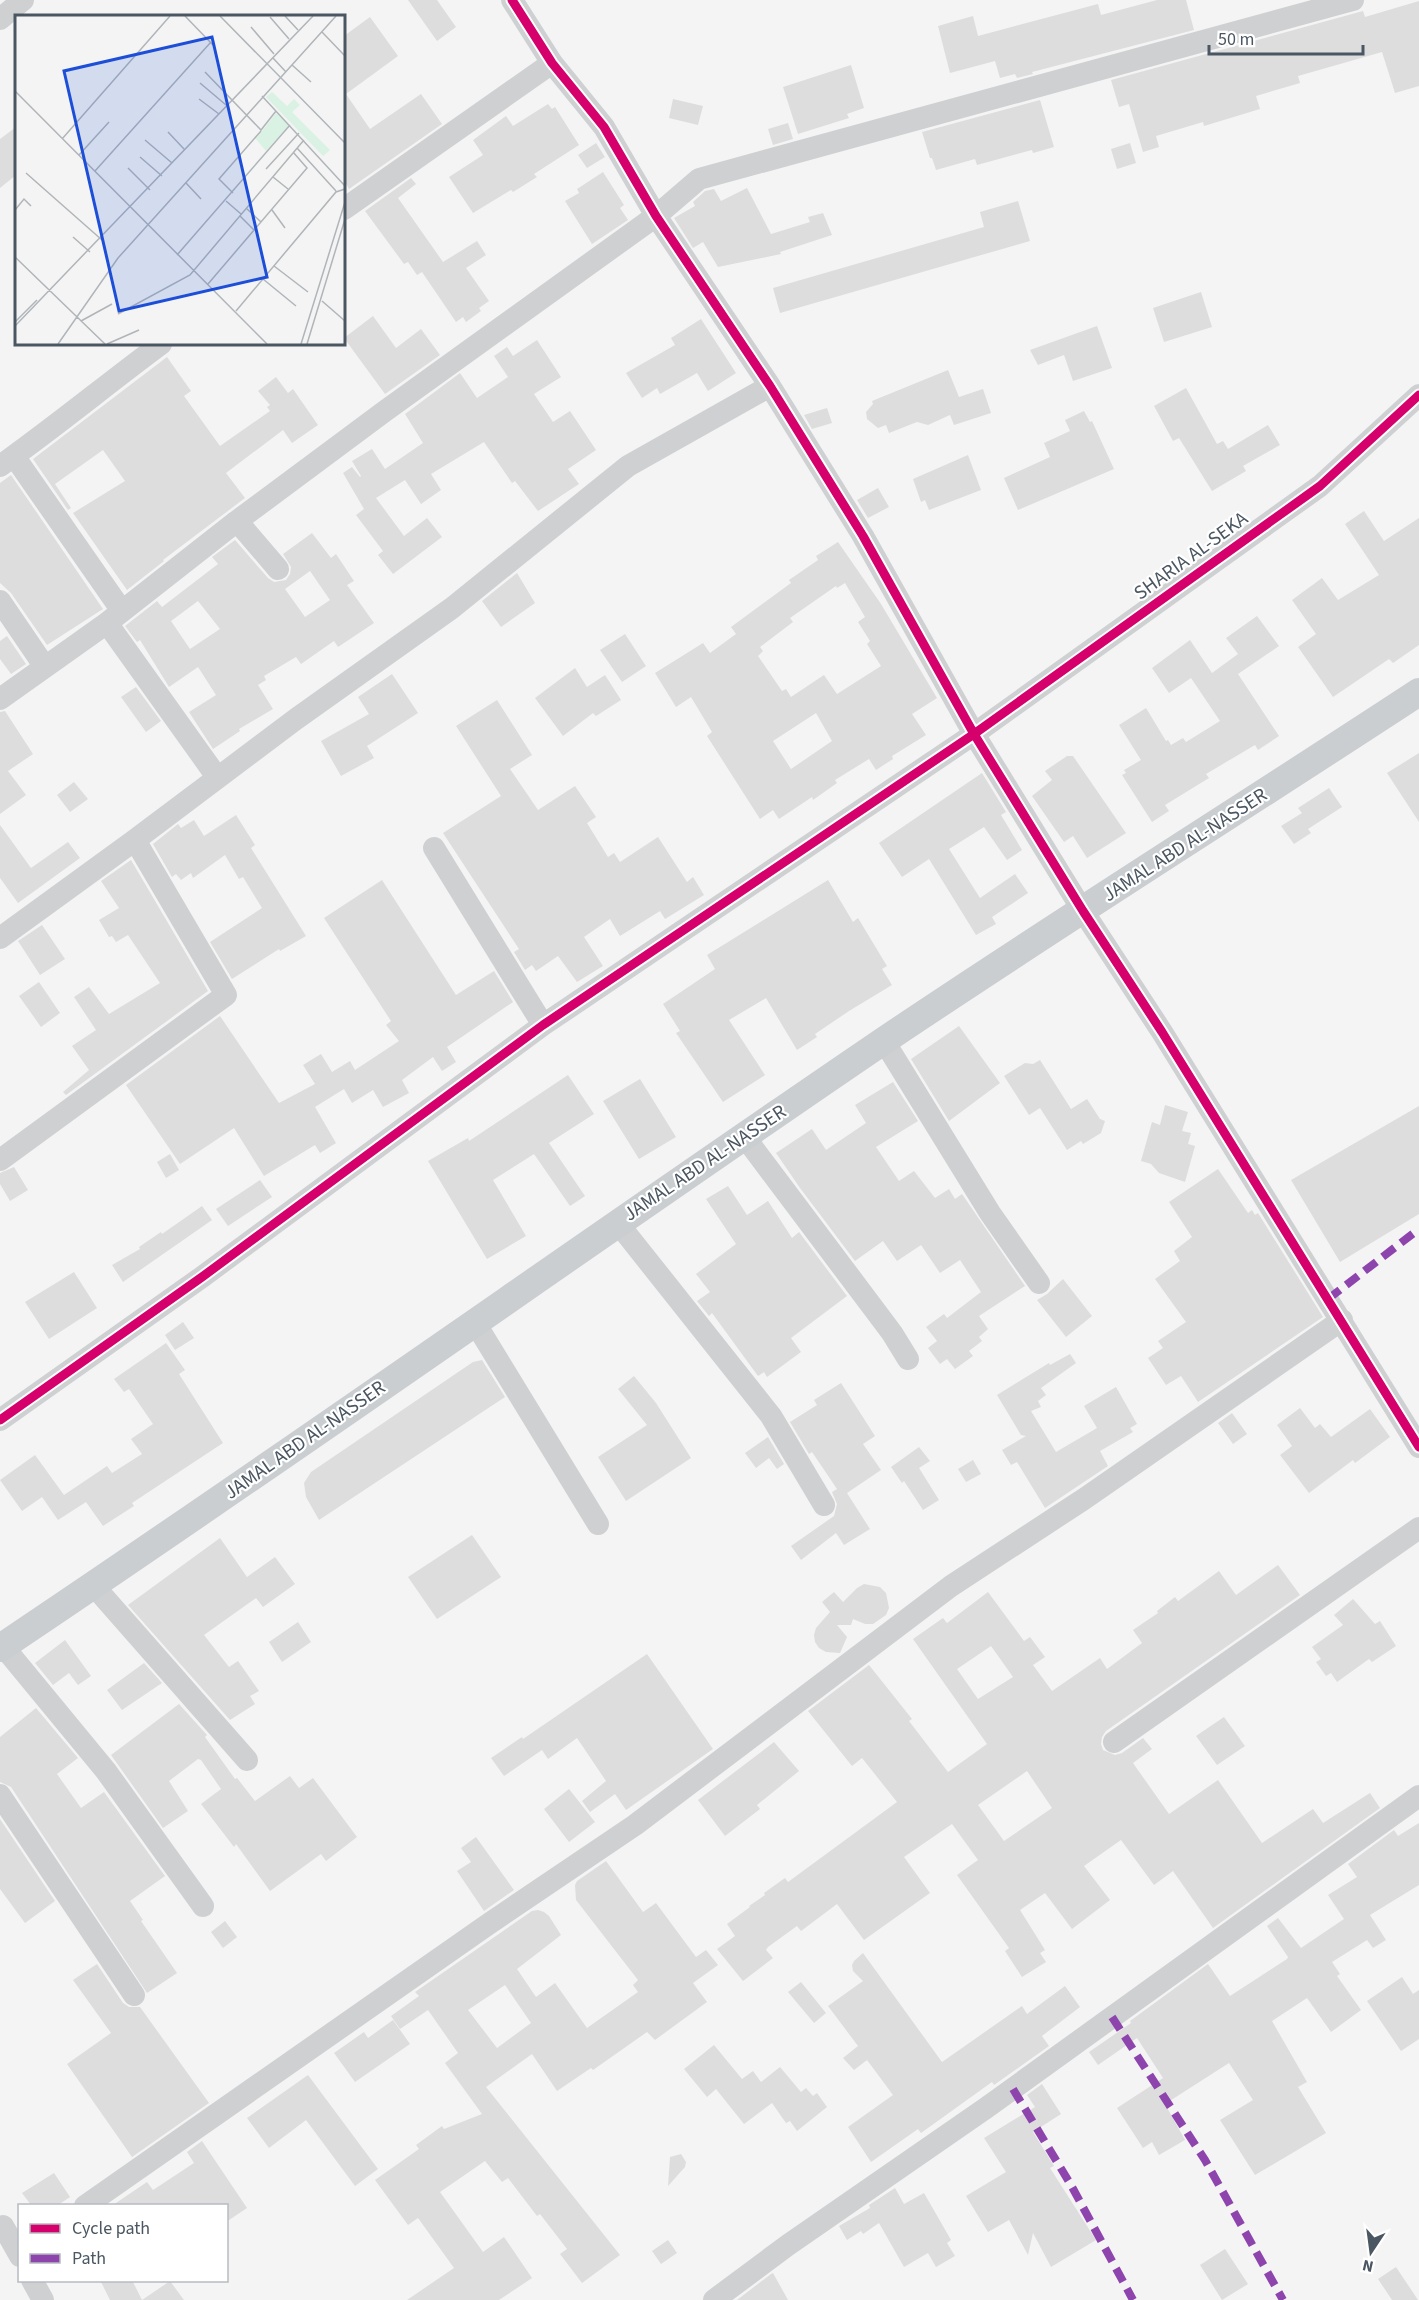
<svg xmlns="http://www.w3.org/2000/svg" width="1419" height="2300" viewBox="0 0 1419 2300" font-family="'Source Sans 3',sans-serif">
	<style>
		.building { fill: #ddddde; fill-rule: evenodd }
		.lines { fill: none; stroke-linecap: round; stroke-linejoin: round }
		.minor { stroke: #ced0d2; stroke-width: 22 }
		.major { stroke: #caced1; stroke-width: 28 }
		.quiet { stroke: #8e44ad; stroke-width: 8; stroke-dasharray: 15 8; stroke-linecap: butt }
		.cycleway-casing { stroke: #fff; stroke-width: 13 }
		.cycleway { stroke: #d6006c; stroke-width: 9 }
		.labels { text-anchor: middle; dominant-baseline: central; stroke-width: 4.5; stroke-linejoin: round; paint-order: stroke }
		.street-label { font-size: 20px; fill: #4a5661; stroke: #fff }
		.inset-road { fill: none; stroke: #b0b5b9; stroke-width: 1.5 }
		.view { fill: #1d4ed8; fill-opacity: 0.15; stroke: #1d4ed8; stroke-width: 3 }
		.inset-edge { fill: none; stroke: #4a5661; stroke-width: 3 }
	</style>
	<rect width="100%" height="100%" fill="#f4f4f4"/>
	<path class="building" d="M408 0H437L456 27 437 41Z
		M1157 0H1186L1194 30 1032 72 1033 74 1017 78 1015 74 1000 78 995 61 950 73 938 26 973 16 978 36 1098 4 1101 15Z
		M1419 1V86L1395 93 1382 52 1298 76 1300 83 1256 96 1260 109 1204 126 1203 122 1156 136 1159 147 1143 152 1129 104 1119 107 1111 80 1363 11 1365 17Z
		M370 17 398 56 346 94 370 129 421 94 442 124 349 189 344 180V36Z
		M851 65 864 108 847 114 849 118 798 134 783 87Z
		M673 99 703 106 698 125 669 118Z
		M1040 100 1054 147 1033 153 1032 150 977 165 975 159 936 170 932 158H930L922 132Z
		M548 104 552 109 555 107 579 145 534 174 537 177 513 192 511 190 473 213 449 177 483 155 473 140 506 116 513 126Z
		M788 123 793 139 773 145 768 129Z
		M16 127V175L0 188V139Z
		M596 143 605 157 587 168 578 155Z
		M1130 143 1136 163 1117 169 1111 149Z
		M603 172 624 205 620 208 628 220 592 244 565 201 579 193 577 189Z
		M411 178 416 184 398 198 443 262 477 241 486 255 466 268 489 301 479 308 481 311 466 322 463 317 456 322 422 272 417 275 408 262 404 264 365 211Z
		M747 188 771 234 810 222 808 217 823 213 832 235 780 252 781 254 718 267 703 242 693 248 674 218 695 206 693 202 705 191 714 189 721 201Z
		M1018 201 1030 241 780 313 773 288 984 227 980 212Z
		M1201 292 1212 327 1164 342 1153 308Z
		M373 316 396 348 421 329 440 355 385 394 344 338Z
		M701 319 736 373 708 391 697 373 660 394 657 388 642 398 626 373 675 345 671 338Z
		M1097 326 1112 368 1073 381 1064 355 1038 365 1030 350Z
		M537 340 561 377 534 394 553 422 570 411 596 450 568 469 579 484 538 511 515 481 512 483 484 442 431 474 441 490 421 504 405 480 376 498 404 536 427 518 442 537 393 574 378 555 383 551 356 515 364 509 343 473 352 467 360 477 361 476 352 461 372 449 385 469 423 443 405 414 460 373 477 398 508 377 494 356 507 347 513 356Z
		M167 357 191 391 184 396 220 446 270 411 267 407 270 405 258 391 276 377 288 393 293 389 318 425 292 443 283 430 226 473 245 498 163 560 164 561 127 590 73 513 125 481 103 450 55 484 71 508 68 510 33 459Z
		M948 370 959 397 983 389 991 413 954 425 950 415 928 425 917 422 889 433 886 425 878 428 867 419 866 412 873 404 872 401Z
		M1186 388 1217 444 1223 441 1228 449 1268 425 1280 445 1243 466 1246 471 1212 491 1179 438 1173 441 1154 406Z
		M827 408 832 423 812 429 804 415Z
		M1084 411 1090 422 1092 421 1114 469 1018 510 1004 478 1050 457 1044 443 1070 431 1065 420Z
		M968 455 981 490 929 510 925 500 921 502 913 479Z
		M11 475 103 609 47 645 11 593 0 583V483Z
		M878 488 889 507 868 518 857 500Z
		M1364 511 1384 541 1419 518V645L1393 663 1389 659 1333 697 1298 647 1316 634 1292 600 1322 578 1338 600 1379 575 1345 524Z
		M312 533 331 558 336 554 354 581 347 585 374 623 338 647 334 641 301 664 296 657 264 676 266 680 258 685 273 709 239 729 240 731 213 749 189 712 216 695 198 667 169 687 140 640 137 642 125 626 157 601 162 607 218 564 212 557 235 540 268 578 274 582 286 580 290 574 291 567 283 554ZM310 571 330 600 305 617 285 589ZM198 601 220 629 190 649 171 621Z
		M838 542 881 604 937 698 912 714 926 735 892 756 893 759 876 770 869 759 835 780 837 783 813 800 812 797 779 819 773 810 760 819 707 736 712 732 691 697 676 707 655 673 703 643 710 653 736 634 731 627 791 583 789 580 818 560 816 556ZM845 583 865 617 858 622 870 641 867 644 881 666 837 694 824 675 791 697 786 689 782 691 758 656 763 651 760 647 793 622 790 618 836 586 837 588ZM816 713 832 741 791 769 773 741Z
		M517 573 535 603 501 627 482 601Z
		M1257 616 1279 646 1238 674 1279 736 1258 750 1255 745 1206 774 1209 778 1165 805 1169 811 1152 822 1122 775 1126 773 1124 770 1141 760 1119 725 1146 708 1166 741 1168 740 1171 745 1183 738 1186 742 1220 721 1191 678 1169 693 1152 668 1190 640 1212 673 1238 654 1226 638Z
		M625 634 646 666 622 682 600 650Z
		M7 636 26 664 11 674 0 659V641Z
		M575 668 587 687 605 675 621 700 596 716 593 713 563 736 535 698Z
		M392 674 418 713 367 746 374 758 341 776 321 741 369 714 358 697Z
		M136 687 161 721 146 732 121 697Z
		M497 700 532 755 510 769 538 810 575 786 596 817 587 823 608 857 614 853 620 862 658 837 687 882 693 877 704 895 665 919 660 911 620 936 610 919 584 937 603 966 577 982 558 956 536 971 532 965 525 970 514 952 519 949 443 833 501 796 456 726Z
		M5 711 33 754 8 771 26 795 0 814V712Z
		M1419 753V822L1387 773Z
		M1067 756H1073L1126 833 1087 858 1073 836 1064 842 1032 796 1052 780 1045 771Z
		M982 773 1006 812 1001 815 1022 850 1007 860 984 827 949 849 980 898 1015 874 1028 893 992 917 996 924 976 935 929 859 902 877 879 843Z
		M74 782 88 799 70 812 57 795Z
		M1329 788 1342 807 1308 829 1311 833 1294 844 1281 826 1302 813 1298 808Z
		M236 815 255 845 251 848 306 936 280 951 279 949 232 979 210 942 262 908 243 877 239 879 225 855 193 878 191 873 181 880 176 874 172 877 153 844 178 824 181 828 194 820 204 836Z
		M0 825 31 868 68 842 80 858 18 903 0 878Z
		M131 860 208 991 66 1095 63 1092 89 1070 72 1046 96 1030 74 997 89 987 109 1014 160 983 128 935 116 942 112 936 109 937 99 920 119 908 101 881Z
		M382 880 456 995 494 971 513 1002 447 1047 456 1062 442 1071 433 1057 402 1080 409 1093 383 1107 373 1090 352 1103 344 1089 315 1107 336 1143 320 1153 315 1145 264 1176 234 1128 180 1164 126 1085 220 1016 279 1103 315 1084 303 1065 321 1054 332 1072 350 1061 355 1070 399 1041 386 1025 391 1021 324 918Z
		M828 880 853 922 858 918 887 966 882 969 892 985 849 1011 815 1034 817 1037 797 1050 766 998 729 1020 765 1075 723 1102 676 1033 680 1031 663 1004 715 969 707 955Z
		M42 925 65 959 40 975 18 941Z
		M39 982 60 1013 41 1027 19 996Z
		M959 1026 1000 1083 949 1121 911 1059Z
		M1040 1060 1071 1109 1087 1099 1100 1119 1105 1121 1101 1133 1083 1144 1081 1141 1067 1150 1040 1108 1029 1115 1004 1076 1025 1063 1033 1064Z
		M568 1075 594 1114 549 1143 585 1196 570 1206 534 1154 493 1180 526 1236 487 1259 428 1161 468 1138 469 1141Z
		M640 1079 676 1137 639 1159 603 1101Z
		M893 1082 918 1121 876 1147 899 1181 914 1171 935 1198 949 1189 955 1199 962 1194 1025 1286 979 1316 988 1329 979 1337 982 1341 969 1351 973 1356 955 1369 947 1359 940 1364 928 1348 937 1341 926 1327 944 1314 947 1318 981 1292 960 1260 940 1273 921 1245 897 1261 883 1241 855 1261 800 1188 776 1153 812 1129 826 1150 866 1123 855 1105Z
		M1165 1105 1188 1112 1182 1131 1191 1133 1188 1144 1195 1146 1185 1182 1159 1173 1151 1164 1141 1161 1152 1122 1160 1125Z
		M1419 1106V1214L1340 1262 1291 1180Z
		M170 1154 179 1170 166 1178 157 1162Z
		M14 1167 28 1190 10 1201 0 1184V1173Z
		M1218 1169 1248 1213 1252 1210 1255 1215 1258 1213 1323 1317 1198 1402 1181 1376 1166 1385 1148 1358 1163 1348 1158 1341 1186 1322 1155 1279 1180 1261 1174 1251 1192 1237 1169 1202Z
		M260 1180 272 1197 228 1226 216 1209Z
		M728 1186 747 1215 768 1201 792 1238 799 1232 847 1296 791 1338 801 1352 767 1377 764 1372 758 1376 712 1313 709 1316 697 1301 710 1292 696 1274 736 1244 706 1199Z
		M202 1206 212 1220 123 1282 112 1265 140 1249 139 1247 161 1232 162 1234Z
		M74 1272 97 1308 49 1339 25 1302Z
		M1063 1279 1092 1316 1066 1337 1037 1300 1047 1294Z
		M183 1322 194 1338 175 1350 165 1335Z
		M166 1343 185 1370 179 1374 223 1443 132 1503 134 1506 103 1526 86 1502 58 1520 42 1497 22 1511 0 1480 35 1455 64 1495 107 1466 112 1473 142 1454 131 1439 153 1424 129 1389 124 1392 114 1379Z
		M1070 1354 1076 1363 1041 1388 1046 1395 1038 1401 1041 1407 1031 1411 1056 1452 1097 1428 1084 1406 1116 1387 1137 1424 1130 1428 1133 1432 1100 1451 1108 1466 1045 1508 1017 1462 1011 1465 1002 1450 1026 1436 1021 1435 997 1395 1049 1363 1050 1365Z
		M482 1360 505 1397 319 1520 306 1497 304 1483 311 1472 473 1362Z
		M634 1376 656 1403 691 1458 626 1501 598 1457 647 1425 618 1389Z
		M841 1383 875 1436 863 1444 881 1470 847 1493 870 1529 844 1545 836 1533 801 1560 791 1546 834 1516 837 1504 832 1492 837 1489 812 1452 809 1454 790 1422 817 1405 814 1400Z
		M1300 1408 1315 1428 1320 1424 1331 1437 1370 1409 1390 1437 1355 1463 1353 1460 1309 1493 1280 1455 1292 1446 1277 1425Z
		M1232 1413 1247 1434 1233 1444 1218 1423Z
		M768 1437 784 1464 777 1469 769 1458 756 1468 745 1453Z
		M919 1447 930 1461 919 1468 939 1500 923 1510 904 1481 902 1483 891 1467Z
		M973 1460 981 1474 966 1482 958 1469Z
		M472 1535 501 1577 437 1619 408 1577Z
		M220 1538 247 1577 275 1557 295 1584 263 1607 256 1598 204 1635 229 1667 238 1661 259 1691 250 1696 255 1704 230 1720 128 1605Z
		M1278 1565 1300 1595 1106 1731 1102 1737 1101 1744 1103 1750 1115 1755 1122 1753 1143 1738 1152 1749 1133 1763 1169 1814 1218 1780 1262 1843 1313 1809 1323 1823 1370 1793 1380 1808 1213 1928 1173 1871 1154 1885 1121 1840 1084 1866 1110 1900 1072 1929 1045 1893 1020 1910 1045 1950 1040 1953 1046 1962 1022 1977 1005 1951 1009 1948 957 1875 978 1860 952 1824 904 1857 930 1893 864 1940 837 1904 801 1931 797 1926 768 1947 766 1950 773 1958 743 1981 717 1949 735 1936 727 1924 750 1907 749 1906 765 1895 764 1893 785 1878 788 1882 897 1802 862 1758 852 1766 808 1711 869 1665 912 1719 909 1721 948 1772 987 1744 913 1639 943 1618 947 1623 988 1592 1024 1641 1030 1637 1045 1657 1033 1665 1052 1691 1100 1658 1107 1669 1142 1643 1133 1630 1158 1613 1157 1611 1175 1597 1178 1601 1219 1571 1236 1595ZM991 1646 1013 1677 978 1699 957 1669ZM1027 1771 1052 1808 1004 1841 978 1805Z
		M864 1584 880 1587 886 1593 889 1608 886 1615 873 1624H865L853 1619 851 1625H837L847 1637 840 1653 826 1652 819 1648 815 1642 814 1635 816 1628 830 1612 822 1602 834 1592 843 1602 857 1588Z
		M1353 1599 1375 1624 1380 1621 1396 1646 1372 1662 1369 1659 1337 1682 1331 1673 1326 1676 1316 1662 1321 1659 1312 1647 1343 1625 1334 1615Z
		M298 1622 311 1642 282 1662 269 1642Z
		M65 1640 91 1676 78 1685 69 1673 53 1685 35 1663Z
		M647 1654 713 1749 626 1810 615 1794 590 1812 582 1801 606 1781 577 1738 548 1759 542 1750 504 1776 491 1758 522 1737 523 1739Z
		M144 1663 162 1683 122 1710 107 1690Z
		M179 1704 207 1735 205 1737 235 1779 237 1778 255 1801 290 1776 299 1788 313 1778 357 1837 326 1861 321 1854 270 1891 236 1844 234 1847 201 1804 221 1789 201 1760 198 1759 169 1781 188 1811 163 1828 111 1755Z
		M36 1708 78 1758 57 1774 81 1808 104 1792 165 1876 130 1901 143 1920 141 1921 177 1973 147 1993 11 1787 0 1782V1737Z
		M1224 1717 1245 1746 1217 1765 1196 1736Z
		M774 1742 799 1771 757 1805 760 1809 725 1836 698 1800Z
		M569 1789 595 1822 569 1842 544 1809Z
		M0 1819 55 1901 25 1923 0 1889Z
		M1419 1823V1885L1370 1915 1386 1940 1373 1948 1367 1940 1332 1962 1340 1974 1337 1976 1361 2010 1331 2032 1307 1998 1272 2021 1307 2082 1298 2087 1326 2133 1255 2175 1220 2120 1253 2100 1229 2063 1165 2104 1185 2140 1159 2155 1152 2142 1143 2148 1117 2108 1163 2078 1137 2038 1098 2065 1089 2052 1131 2023 1130 2021 1208 1964 1230 1996 1287 1959 1288 1957 1267 1926 1278 1918 1301 1948 1344 1919 1328 1895 1357 1877 1348 1864 1394 1830 1398 1836Z
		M476 1837 514 1890 484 1911 457 1871 471 1862 461 1848Z
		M606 1861 643 1912 656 1903 696 1957 706 1950 718 1965 693 1983 707 2002 655 2040 647 2032 593 2070 591 2068 557 2091 532 2054 486 2087 620 2255 582 2283 560 2254 567 2249 540 2214 537 2216 508 2178 502 2182 485 2161 440 2192 483 2252 504 2237 532 2278 499 2300H407L454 2268 418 2218 408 2225 375 2180 419 2149 416 2145 442 2126 444 2129 482 2114 445 2063 458 2053 428 2010 400 2029 391 2016 419 1996 415 1992 532 1911 538 1910 544 1912 549 1916 561 1935 517 1969 536 1997 555 1983 587 2028 638 1992 633 1985 638 1980 576 1900 575 1885 577 1881ZM505 1985 531 2023 497 2048 468 2010Z
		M225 1921 237 1937 223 1948 211 1932Z
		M863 1953 942 2062 1022 2006 1027 2014 1065 1986 1080 2007 1042 2036 1049 2046 994 2085 992 2082 921 2133 918 2129 871 2162 848 2127 893 2095 867 2060 854 2070 843 2058 858 2046 828 2006 863 1981 853 1971 852 1965 854 1961Z
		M97 1964 123 2003 129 2007H140L209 2103 132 2157 67 2064 111 2033 73 1980Z
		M1402 1977 1413 1994 1419 1990V2039L1401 2051 1367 2001Z
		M801 1982 826 2013 814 2023 788 1992Z
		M393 2020 410 2044 355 2082 334 2053 364 2032 368 2038Z
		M714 2045 742 2079 753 2071 761 2082 780 2067 801 2092 806 2088 813 2096 817 2093 827 2107 797 2131 790 2121 786 2123 772 2103 744 2124 716 2089 707 2097 684 2069Z
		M308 2075 378 2169 355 2186 306 2120 269 2148 247 2118Z
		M1042 2084 1061 2114 1033 2132 1054 2166 1050 2168 1096 2240 1051 2267 1033 2233 1028 2255 1009 2220 988 2232 966 2196 1006 2172 984 2138 1035 2107 1027 2095Z
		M202 2141 247 2208 226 2222V2205H113L147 2182 153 2190 194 2163 187 2152Z
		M681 2154 686 2162 685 2167 668 2186 670 2157Z
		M54 2173 70 2197 58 2205H31L22 2193Z
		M895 2188 904 2204 924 2193 951 2240 947 2243 955 2256 936 2267 928 2253 904 2267 879 2223 863 2234 861 2231 847 2240 839 2226 870 2208 869 2205Z
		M668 2240 677 2253 661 2264 652 2251Z
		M1225 2249 1248 2284 1222 2300 1200 2265Z
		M1396 2267 1418 2300H1392L1378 2279Z
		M773 2273 788 2300H737L771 2274Z
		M100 2280H132L142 2300 170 2281 184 2300H110Z"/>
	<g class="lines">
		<path class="minor" d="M512 0 552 63 604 127 656 216 770 386 863 536 974 734 1083 911 1162 1032 1419 1447
			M0 19 23 0
			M344 209 552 63
			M14 456 122 611
			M0 466C55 427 107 384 161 344
			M237 521 278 569
			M0 601 45 667
			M107 623 217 777
			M0 699 107 623 237 521 385 411 656 216 699 179 1353 0
			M434 848 543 1025
			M0 938 135 840 296 719 452 608 628 466 770 386
			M884 1041 990 1213 1039 1283
			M744 1136 892 1333 908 1359
			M0 1160 226 995 135 840
			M617 1222 771 1416 824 1505
			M474 1321 598 1524
			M0 1420 202 1277 543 1025 974 734 1320 486 1419 395
			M94 1586 247 1760
			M3 1646 106 1771 203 1906
			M1114 1742 1419 1528
			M0 1795 134 1995
			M85 2206 490 1923 635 1825 951 1586 1084 1499 1342 1320
			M3 2226 20 2256
			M32 2280 43 2300
			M714 2300 788 2245 986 2108 1419 1796"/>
		<path class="major" d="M0 1648C296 1450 585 1244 879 1044 1057 924 1239 810 1419 692"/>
		<path class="quiet" d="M1328 1299 1419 1229
			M1112 2017 1205 2160 1283 2300
			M1013 2089 1071 2185 1133 2300"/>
		<defs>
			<path id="cycleway" d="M512 0 552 63 604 127 656 216 770 386 863 536 974 734 1083 911 1162 1032 1419 1447
				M0 1420 202 1277 543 1025 974 734 1320 486 1419 395"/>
		</defs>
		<use href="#cycleway" class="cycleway-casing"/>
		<use href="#cycleway" class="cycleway"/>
	</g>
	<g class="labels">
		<g class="street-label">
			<text transform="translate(1191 556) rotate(-36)">SHARIA AL-SEKA</text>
			<text transform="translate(1185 845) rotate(-33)">JAMAL ABD AL-NASSER</text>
			<text transform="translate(705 1163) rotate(-34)">JAMAL ABD AL-NASSER</text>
			<text transform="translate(305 1440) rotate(-35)">JAMAL ABD AL-NASSER</text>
		</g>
	</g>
	<g transform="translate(15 15)">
		<rect width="330" height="330" fill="#f4f4f4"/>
		<path d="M257 77 272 91 279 84 285 90 277 97 315 135 308 141 251 82ZM261 98 274 110 251 136 241 124Z" fill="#d9f2e3"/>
		<path class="inset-road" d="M170 1 198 30M205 1 330 128M270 1 283 15M255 2 274 24M236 12 259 39M307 17 330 41M258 43 271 57M277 50 296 67M190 57 246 115 261 96M185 68 211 90M0 76 252 329M247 81 330 171M184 84 204 99M153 117 169 134M47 124 155 1M130 125 157 148M282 133 321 176M64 140 94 107M125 142 147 161M113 153 135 175M251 154 284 118M80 156 196 27M11 158 87 225M258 162 273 174M171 168 186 184M218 178 204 164 246 116M211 186 226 199M231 193 246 207M0 195 9 184 16 191M257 195 270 213M225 201 239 215M58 222 75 237M162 240 275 110M0 242 90 329M259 251 293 277M248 264 281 291M193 269 292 153 278 137M307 286 330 306M221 296 321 177 330 174M103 299 175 260 289 125M66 306 97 289M0 307 22 285M0 311 298 1M43 329 103 243 321 1M92 329 124 315M286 329 330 187M292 329 330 204"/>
		<path class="view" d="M197 22 252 262 104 296 49 56Z"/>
		<rect width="330" height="330" class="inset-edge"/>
	</g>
	<rect x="18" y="2204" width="210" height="78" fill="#ffffff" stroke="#b7bbc0" stroke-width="1.5"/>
	<rect x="30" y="2224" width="30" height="9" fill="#d6006c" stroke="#b7bbc0" stroke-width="1.5"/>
	<text x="72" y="2234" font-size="18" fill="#4a5661">Cycle path</text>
	<rect x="30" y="2254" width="30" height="9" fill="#8e44ad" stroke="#b7bbc0" stroke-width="1.5"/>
	<text x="72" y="2264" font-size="18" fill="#4a5661">Path</text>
	<g transform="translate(1371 2252) rotate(193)" stroke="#ffffff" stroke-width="4.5" paint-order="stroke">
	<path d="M0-4.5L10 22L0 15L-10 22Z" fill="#4a5661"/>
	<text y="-9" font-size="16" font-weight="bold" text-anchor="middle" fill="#4a5661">N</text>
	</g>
	<path d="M1209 45v9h154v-9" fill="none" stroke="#4a5661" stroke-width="3"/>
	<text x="1218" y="45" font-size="18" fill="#4a5661" stroke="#ffffff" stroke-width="4.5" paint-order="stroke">50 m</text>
</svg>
